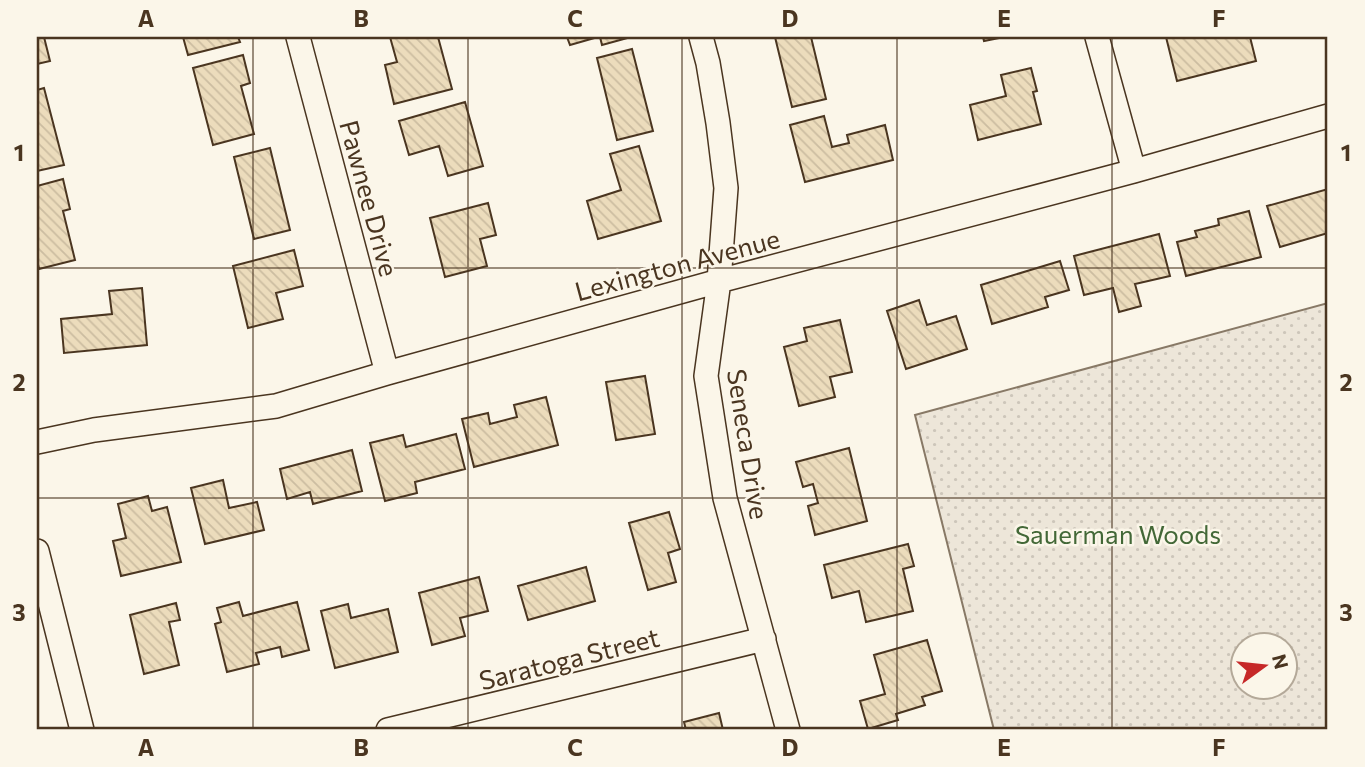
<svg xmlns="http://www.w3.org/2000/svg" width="1365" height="767" viewBox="0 0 1365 767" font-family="Commissioner,sans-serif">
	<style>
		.grass { fill: url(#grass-dots); stroke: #887966; stroke-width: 2; fill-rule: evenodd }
		.building { fill: url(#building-back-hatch); stroke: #4a3520; stroke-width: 2 }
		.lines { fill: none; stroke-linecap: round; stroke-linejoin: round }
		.minor-casing { stroke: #4a3520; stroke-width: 26 }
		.minor { stroke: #fbf6e9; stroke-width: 23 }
		.grid { fill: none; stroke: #4a3520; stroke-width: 2; stroke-opacity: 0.55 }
		.labels { text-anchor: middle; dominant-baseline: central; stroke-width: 5; stroke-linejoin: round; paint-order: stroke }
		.street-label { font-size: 26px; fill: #4a3520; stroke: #fbf6e9 }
		.park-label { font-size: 26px; fill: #436837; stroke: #fbf6e9 }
		.neatline { fill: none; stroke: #4a3520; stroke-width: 2.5 }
		.grid-label { font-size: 23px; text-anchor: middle; font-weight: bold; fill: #4a3520 }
	</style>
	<defs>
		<pattern id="grass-dots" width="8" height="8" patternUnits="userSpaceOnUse" patternTransform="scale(1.75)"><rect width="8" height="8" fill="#ede6d9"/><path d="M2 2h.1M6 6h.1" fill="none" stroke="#cdc6ba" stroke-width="1.8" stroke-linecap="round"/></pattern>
		<pattern id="building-back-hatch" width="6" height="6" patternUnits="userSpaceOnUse" patternTransform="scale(1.75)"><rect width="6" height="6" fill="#ecdcbc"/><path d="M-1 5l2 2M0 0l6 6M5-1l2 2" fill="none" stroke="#ccbda1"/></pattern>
	</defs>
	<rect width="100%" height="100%" fill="#fbf6e9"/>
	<path class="grass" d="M1328 303V730H994L915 415ZM1242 644H1284V686H1242Z"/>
	<path class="building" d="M37 37H44L50 61 37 64Z
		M183 37H238L240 42 188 55Z
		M390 37H438L452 89 394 104 385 65 397 62Z
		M567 37H598L570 45Z
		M600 37H631L602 45Z
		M775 37H811L826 99 792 107Z
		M983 37H1004L984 41Z
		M1166 37H1250L1256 61 1177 81Z
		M632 49 653 131 617 140 597 58Z
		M243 55 250 83 241 86 254 134 213 145 193 68Z
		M1031 68 1037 91 1033 92 1041 124 978 140 970 105 1006 96 1001 75Z
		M44 88 64 165 37 171V90Z
		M465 102 483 166 448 176 439 146 409 155 399 121Z
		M824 116 832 147 849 143 847 135 885 125 893 160 805 182 790 125Z
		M639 146 661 221 598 239 587 201 621 190 610 154Z
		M270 148 290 230 254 239 234 157Z
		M63 179 70 209 63 211 75 260 39 269 37 260V186Z
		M1328 189V233L1280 247 1267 206Z
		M488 203 496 235 480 239 487 266 445 277 430 218Z
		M1249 211 1261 257 1186 276 1177 242 1197 237 1195 231 1219 225 1218 219Z
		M1159 234 1170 276 1135 284 1141 306 1119 312 1113 288 1084 295 1074 256Z
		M294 250 303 286 276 293 283 319 248 328 233 266Z
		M1060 261 1069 290 1045 297 1048 307 992 324 981 285Z
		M142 288 147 345 64 353 61 319 112 314 109 291Z
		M919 300 927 325 956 316 967 349 906 369 887 311Z
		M840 320 852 372 830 377 835 397 799 406 784 347 807 341 804 328Z
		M645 376 655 434 616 440 606 382Z
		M546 397 558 445 474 467 462 419 488 413 490 424 517 417 514 405Z
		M456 434 465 469 415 482 417 493 385 501 370 443 403 435 406 447Z
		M849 448 867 521 815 535 808 506 818 503 813 484 803 487 796 462Z
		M352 450 362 491 313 504 310 492 287 499 280 469Z
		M223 480 229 508 257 502 264 530 205 544 191 488Z
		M148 496 152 511 167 507 181 562 121 576 113 541 126 538 118 504Z
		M669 512 680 549 668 553 676 582 648 590 629 523Z
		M908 544 914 566 903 569 913 611 866 622 859 591 832 598 824 565Z
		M586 567 595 601 528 620 518 586Z
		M479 577 488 611 460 618 465 636 432 645 419 593Z
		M239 602 243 616 297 602 309 650 282 657 280 647 256 653 259 664 227 672 215 624 221 622 217 608Z
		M176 603 180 620 169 622 179 665 144 674 130 615Z
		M348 604 351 618 388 609 398 652 335 668 321 611Z
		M927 640 942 691 922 697 925 705 896 714 898 720 868 729 860 701 885 694 874 655Z
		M719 713 723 730H686L684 722Z"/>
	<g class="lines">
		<defs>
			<path id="minor" d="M298 37 387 373
				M701 37 708 63 718 123 726 188 719 281 706 376 725 498 788 730
				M1097 37 1134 171
				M37 442 94 430 276 406 387 373 719 281 1134 171 1328 116
				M37 551 82 730
				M388 730 764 639"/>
		</defs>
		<use href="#minor" class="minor-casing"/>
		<use href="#minor" class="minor"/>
	</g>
	<path class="grid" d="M253 37V730M468 37V730M682 37V730M897 37V730M1112 37V730M37 268H1328M37 498H1328"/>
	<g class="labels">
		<g class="street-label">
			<text transform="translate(370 198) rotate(75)">Pawnee Drive</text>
			<text transform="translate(677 264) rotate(-15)">Lexington Avenue</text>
			<text transform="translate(749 444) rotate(81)">Seneca Drive</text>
			<text transform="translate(569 658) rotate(-14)">Saratoga Street</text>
		</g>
		<g class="park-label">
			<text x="1118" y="533">Sauerman Woods</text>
		</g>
	</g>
	<rect width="1365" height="767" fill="none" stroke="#fbf6e9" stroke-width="77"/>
	<g transform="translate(1264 666) rotate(75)"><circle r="33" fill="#fbf6e9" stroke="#b4a999" stroke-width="2"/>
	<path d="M0-5L12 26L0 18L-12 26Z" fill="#c62828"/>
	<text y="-10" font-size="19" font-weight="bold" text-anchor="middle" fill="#4a3520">N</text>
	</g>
	<rect x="38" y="38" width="1288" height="690" class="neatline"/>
	<g class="grid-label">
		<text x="146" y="27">A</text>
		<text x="361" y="27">B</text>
		<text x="575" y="27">C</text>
		<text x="790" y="27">D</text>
		<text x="1004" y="27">E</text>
		<text x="1219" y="27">F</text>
		<text x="19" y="161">1</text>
		<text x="1346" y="161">1</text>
		<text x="19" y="391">2</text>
		<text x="1346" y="391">2</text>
		<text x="19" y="621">3</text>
		<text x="1346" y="621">3</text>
		<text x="146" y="756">A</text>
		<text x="361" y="756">B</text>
		<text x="575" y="756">C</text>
		<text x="790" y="756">D</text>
		<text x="1004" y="756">E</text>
		<text x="1219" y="756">F</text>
	</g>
</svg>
